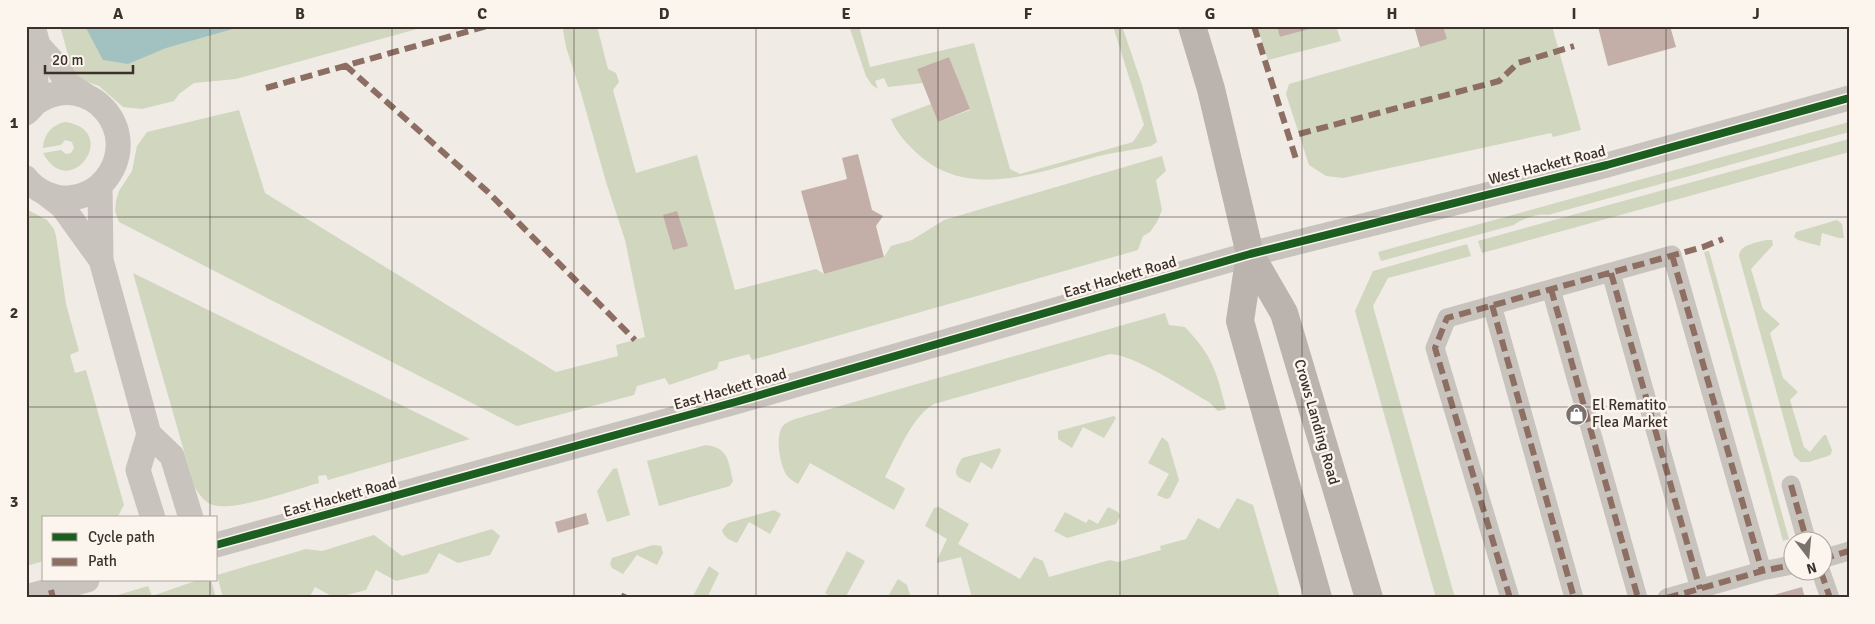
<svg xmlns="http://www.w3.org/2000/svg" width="1875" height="624" viewBox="0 0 1875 624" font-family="Signika,sans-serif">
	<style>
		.green { fill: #d1d6bf }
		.water { fill: #a1c2c1 }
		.building { fill: #c3afa7 }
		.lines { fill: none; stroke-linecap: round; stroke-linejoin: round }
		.pedestrian { stroke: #c9c3be; stroke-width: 19 }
		.minor { stroke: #c9c3be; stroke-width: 25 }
		.secondary { stroke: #bab3ae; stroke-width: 28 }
		.quiet { stroke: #8d6e63; stroke-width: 6; stroke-dasharray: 12 6; stroke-linecap: butt }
		.cycleway-casing { stroke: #fbf5ee; stroke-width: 11 }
		.cycleway { stroke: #1b5e20; stroke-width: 8 }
		.grid { fill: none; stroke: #3b302b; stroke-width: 1; stroke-opacity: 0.55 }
		.labels { text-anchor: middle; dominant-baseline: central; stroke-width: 5; stroke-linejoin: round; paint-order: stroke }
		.street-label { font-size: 15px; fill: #3b302b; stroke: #fbf5ee }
		.poi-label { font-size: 15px; fill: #3b302b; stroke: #fbf5ee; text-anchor: start }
		.neatline { fill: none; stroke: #3b302b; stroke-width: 2 }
		.grid-label { font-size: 16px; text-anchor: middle; font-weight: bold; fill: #3b302b }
	</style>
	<rect width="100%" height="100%" fill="#f0ebe5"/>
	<path class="green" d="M60 26H428L236 79 194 83 179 94 174 101 142 109 123 107 99 86 77 78 63 60 69 58Z
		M566 26H597L608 69 616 73 619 82 613 90 636 173 697 155 735 290 816 269 824 274 884 257 891 246 912 240 944 220 1162 156 1166 171 1156 180 1162 210 1157 222 1150 232 1143 236 1138 250 752 360 749 354 719 362 717 369 669 385 665 378 637 386 634 395 517 426 119 222 115 211 116 201 119 191 132 171 137 146 147 132 239 110 265 193 556 372 618 356 616 345 645 337 625 240 606 182 581 93 566 47 563 30Z
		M849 26H859L870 67 974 43 1010 169 1020 174 1133 142 1144 125 1113 26H1122L1142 85 1157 142 1151 146C1134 150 1116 152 1099 156 1041 171 970 201 919 155 907 144 897 134 891 119L931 104 938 122 970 110 949 57 917 69 923 83 888 87 884 78 875 81 878 89 872 85 866 76Z
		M1257 26H1277L1281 37 1319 26H1336L1341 41 1268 60Z
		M1443 26H1552L1581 130 1553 137 1551 133 1343 178 1326 176 1309 165 1286 94 1289 84 1446 39Z
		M65 122C122 130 70 204 43 153L61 150 66 154 71 153 74 148 72 142 65 140 61 145 43 148V146C45 133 52 125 65 122Z
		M1849 122V132L1548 215C1539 213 1521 219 1514 225L1381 261 1378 252Z
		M1849 139V152L1482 253 1478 241Z
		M26 209 47 220 54 229 56 236 66 304 79 351 70 355 75 373 86 370 124 505 117 518H44V561L26 566Z
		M1837 220 1842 224 1844 238H1839L1822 233 1820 246 1798 240 1794 237 1796 232Z
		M1766 240H1772L1773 245 1751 269 1763 309 1780 324 1770 333 1783 378 1798 392 1790 400 1804 447 1810 452 1824 435H1826L1832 450 1831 454 1828 456 1809 462H1801L1794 456 1739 256C1740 244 1756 243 1766 240Z
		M1467 244 1471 256 1388 278 1373 306 1455 598H1436L1355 311 1373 271Z
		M1709 251 1789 539 1783 541 1704 252Z
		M133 273 470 439 328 480 326 475 318 476 319 483C297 489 233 512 213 505 204 502 199 494 194 486Z
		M1165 313 1169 325 1185 327C1213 357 1216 370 1226 409L1218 411 1209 402C1187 390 1133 354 1110 354L934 404C912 416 897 455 885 477L903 487 905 489 894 510 810 463 798 484C795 482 791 480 788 477 780 468 775 438 782 427 785 423 790 421 795 419Z
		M1114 416 1116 418 1104 438 1083 427 1072 448 1058 439V431Z
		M1162 437 1168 442 1179 480 1170 498 1166 499 1157 495 1169 474 1148 463Z
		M706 445C729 448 728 461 733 481L730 486 659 506 647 461Z
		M1000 448 1001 451 992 469 981 462 970 483C953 475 953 474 962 458Z
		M617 468 630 515 607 522 597 491 613 469Z
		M1237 498 1253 505 1280 598H972L961 557 937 563V560L947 539 925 526 934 508 939 507 969 524 958 544 1020 579 1034 557 1043 561 1049 577 1110 560 1118 562 1161 550 1160 546 1186 539 1198 518 1219 529Z
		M1108 507 1118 512 1120 516 1116 524 1067 538 1054 531 1065 512 1086 523 1089 519 1098 524Z
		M774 510 781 514 770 534 749 522 737 543C730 540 724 538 722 530L728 523Z
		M492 529 500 536 490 555 458 563 439 553 428 573 396 581 376 570 366 590 335 598 315 587 309 598H239L233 595 231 598H223L217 575 306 549 322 551 374 535 402 556Z
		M653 545 661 546 663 553 657 565 637 555 623 574 612 568 610 564 612 558Z
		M847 551 865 561 845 598H833L825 593Z
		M709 566 719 573 707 598H692Z
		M898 579 907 585 911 598H887Z
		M198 580H211L216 598H108L148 586 152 596Z"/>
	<path class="water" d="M85 26H243L166 48 128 64 103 60Z"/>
	<path class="building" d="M1277 26H1317V27L1280 37Z
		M1414 26H1443L1447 39 1420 47Z
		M1670 26 1676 47 1608 66 1598 27Z
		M949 57 970 109 938 122 917 69Z
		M858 154 872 210 883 216 876 226 884 257 824 274 801 191 847 179 842 158Z
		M677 211 688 246 673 250 663 215Z
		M586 513 589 524 558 533 555 522Z
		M1802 587 1805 598H1767V597Z"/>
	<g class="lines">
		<path class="pedestrian" d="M1611 273 1700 589
			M1551 289 1638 598
			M1492 305 1574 598
			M1791 485 1807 542
			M1822 559 1849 551
			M1821 572 1830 598
			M1510 598 1435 348 1447 318 1672 255 1762 571
			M1667 598 1762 571 1792 565"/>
		<path class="minor" d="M33 26 38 45 56 65 68 84 88 97
			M37 102 35 64 38 45
			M26 113C30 110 33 105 37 102 89 68 144 132 105 180 96 191 83 197 69 198 54 199 36 191 26 178
			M100 186 101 260 149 434 172 456 191 518
			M45 193 62 206 101 260
			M149 434 138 470 153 518
			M216 545 739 401 1250 254 1607 165 1849 98
			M26 597 87 580"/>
		<path class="secondary" d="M1192 26 1211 89 1250 254 1284 313 1369 598
			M1250 254 1240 321 1318 598"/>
		<path class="quiet" d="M1254 26 1296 159
			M345 65 488 192 635 340
			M266 88 487 26
			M1299 134 1499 81 1518 63 1574 46
			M1672 255 1762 571
			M1611 273 1700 589
			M1551 289 1638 598
			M1492 305 1574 598
			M1791 485 1807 542
			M1822 559 1849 551
			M1821 572 1830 598
			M51 590 53 598
			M623 598 625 594
			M1510 598 1435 348 1447 318 1703 247 1723 239
			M1667 598 1762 571 1792 565"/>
		<defs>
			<path id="cycleway" d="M216 545 739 401 1250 254 1607 165 1849 98"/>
		</defs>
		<use href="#cycleway" class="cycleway-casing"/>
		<use href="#cycleway" class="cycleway"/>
	</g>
	<path class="grid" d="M210 26V518M392 26V598M574 26V598M756 26V598M938 26V598M1120 26V598M1302 26V598M1484 26V598M1666 26V598M26 217H1849M26 407H1849M210 580V598"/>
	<defs>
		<symbol id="shop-disc" viewBox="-11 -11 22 22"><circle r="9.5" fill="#7a716c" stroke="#fbf5ee"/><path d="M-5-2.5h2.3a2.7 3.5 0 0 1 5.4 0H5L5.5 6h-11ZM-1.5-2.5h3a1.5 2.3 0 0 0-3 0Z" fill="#fff"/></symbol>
	</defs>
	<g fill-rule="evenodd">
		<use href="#shop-disc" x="1564" y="402" width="25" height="25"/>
	</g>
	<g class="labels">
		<g class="street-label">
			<text transform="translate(1547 165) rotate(-14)">West Hackett Road</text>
			<text transform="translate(1120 277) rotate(-16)">East Hackett Road</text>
			<text transform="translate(730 389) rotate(-16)">East Hackett Road</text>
			<text transform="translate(1317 422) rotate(74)">Crows Landing Road</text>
			<text transform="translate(340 497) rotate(-15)">East Hackett Road</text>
		</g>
		<g class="poi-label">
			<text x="1592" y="405">El Rematito<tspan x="1592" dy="17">Flea Market</tspan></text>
		</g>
	</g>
	<rect width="1875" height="624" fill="none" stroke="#fbf5ee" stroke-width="55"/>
	<rect x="42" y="516" width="175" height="65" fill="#fbf5ee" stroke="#aea6a0"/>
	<rect x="52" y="533" width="25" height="8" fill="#1b5e20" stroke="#aea6a0"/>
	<text x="88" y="542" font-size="15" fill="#3b302b">Cycle path</text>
	<rect x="52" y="558" width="25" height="8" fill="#8d6e63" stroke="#aea6a0"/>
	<text x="88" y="566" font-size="15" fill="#3b302b">Path</text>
	<g transform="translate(1808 556) rotate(164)"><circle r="24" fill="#fbf5ee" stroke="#aea6a0"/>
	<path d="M0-4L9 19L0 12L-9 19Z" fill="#7a716c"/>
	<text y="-8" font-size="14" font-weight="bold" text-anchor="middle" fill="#3b302b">N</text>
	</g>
	<path d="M45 65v8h88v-8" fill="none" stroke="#3b302b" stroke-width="2.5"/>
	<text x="52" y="65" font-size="15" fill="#3b302b" stroke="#fbf5ee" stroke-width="4" paint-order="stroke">20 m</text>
	<rect x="28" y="28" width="1820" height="568" class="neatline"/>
	<g class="grid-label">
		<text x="118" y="19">A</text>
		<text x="300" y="19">B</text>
		<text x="482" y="19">C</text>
		<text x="664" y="19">D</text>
		<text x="846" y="19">E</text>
		<text x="1028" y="19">F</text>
		<text x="1210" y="19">G</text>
		<text x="1392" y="19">H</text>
		<text x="1574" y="19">I</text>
		<text x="1756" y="19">J</text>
		<text x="14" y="128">1</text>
		<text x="14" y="318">2</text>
		<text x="14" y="507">3</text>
	</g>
</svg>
